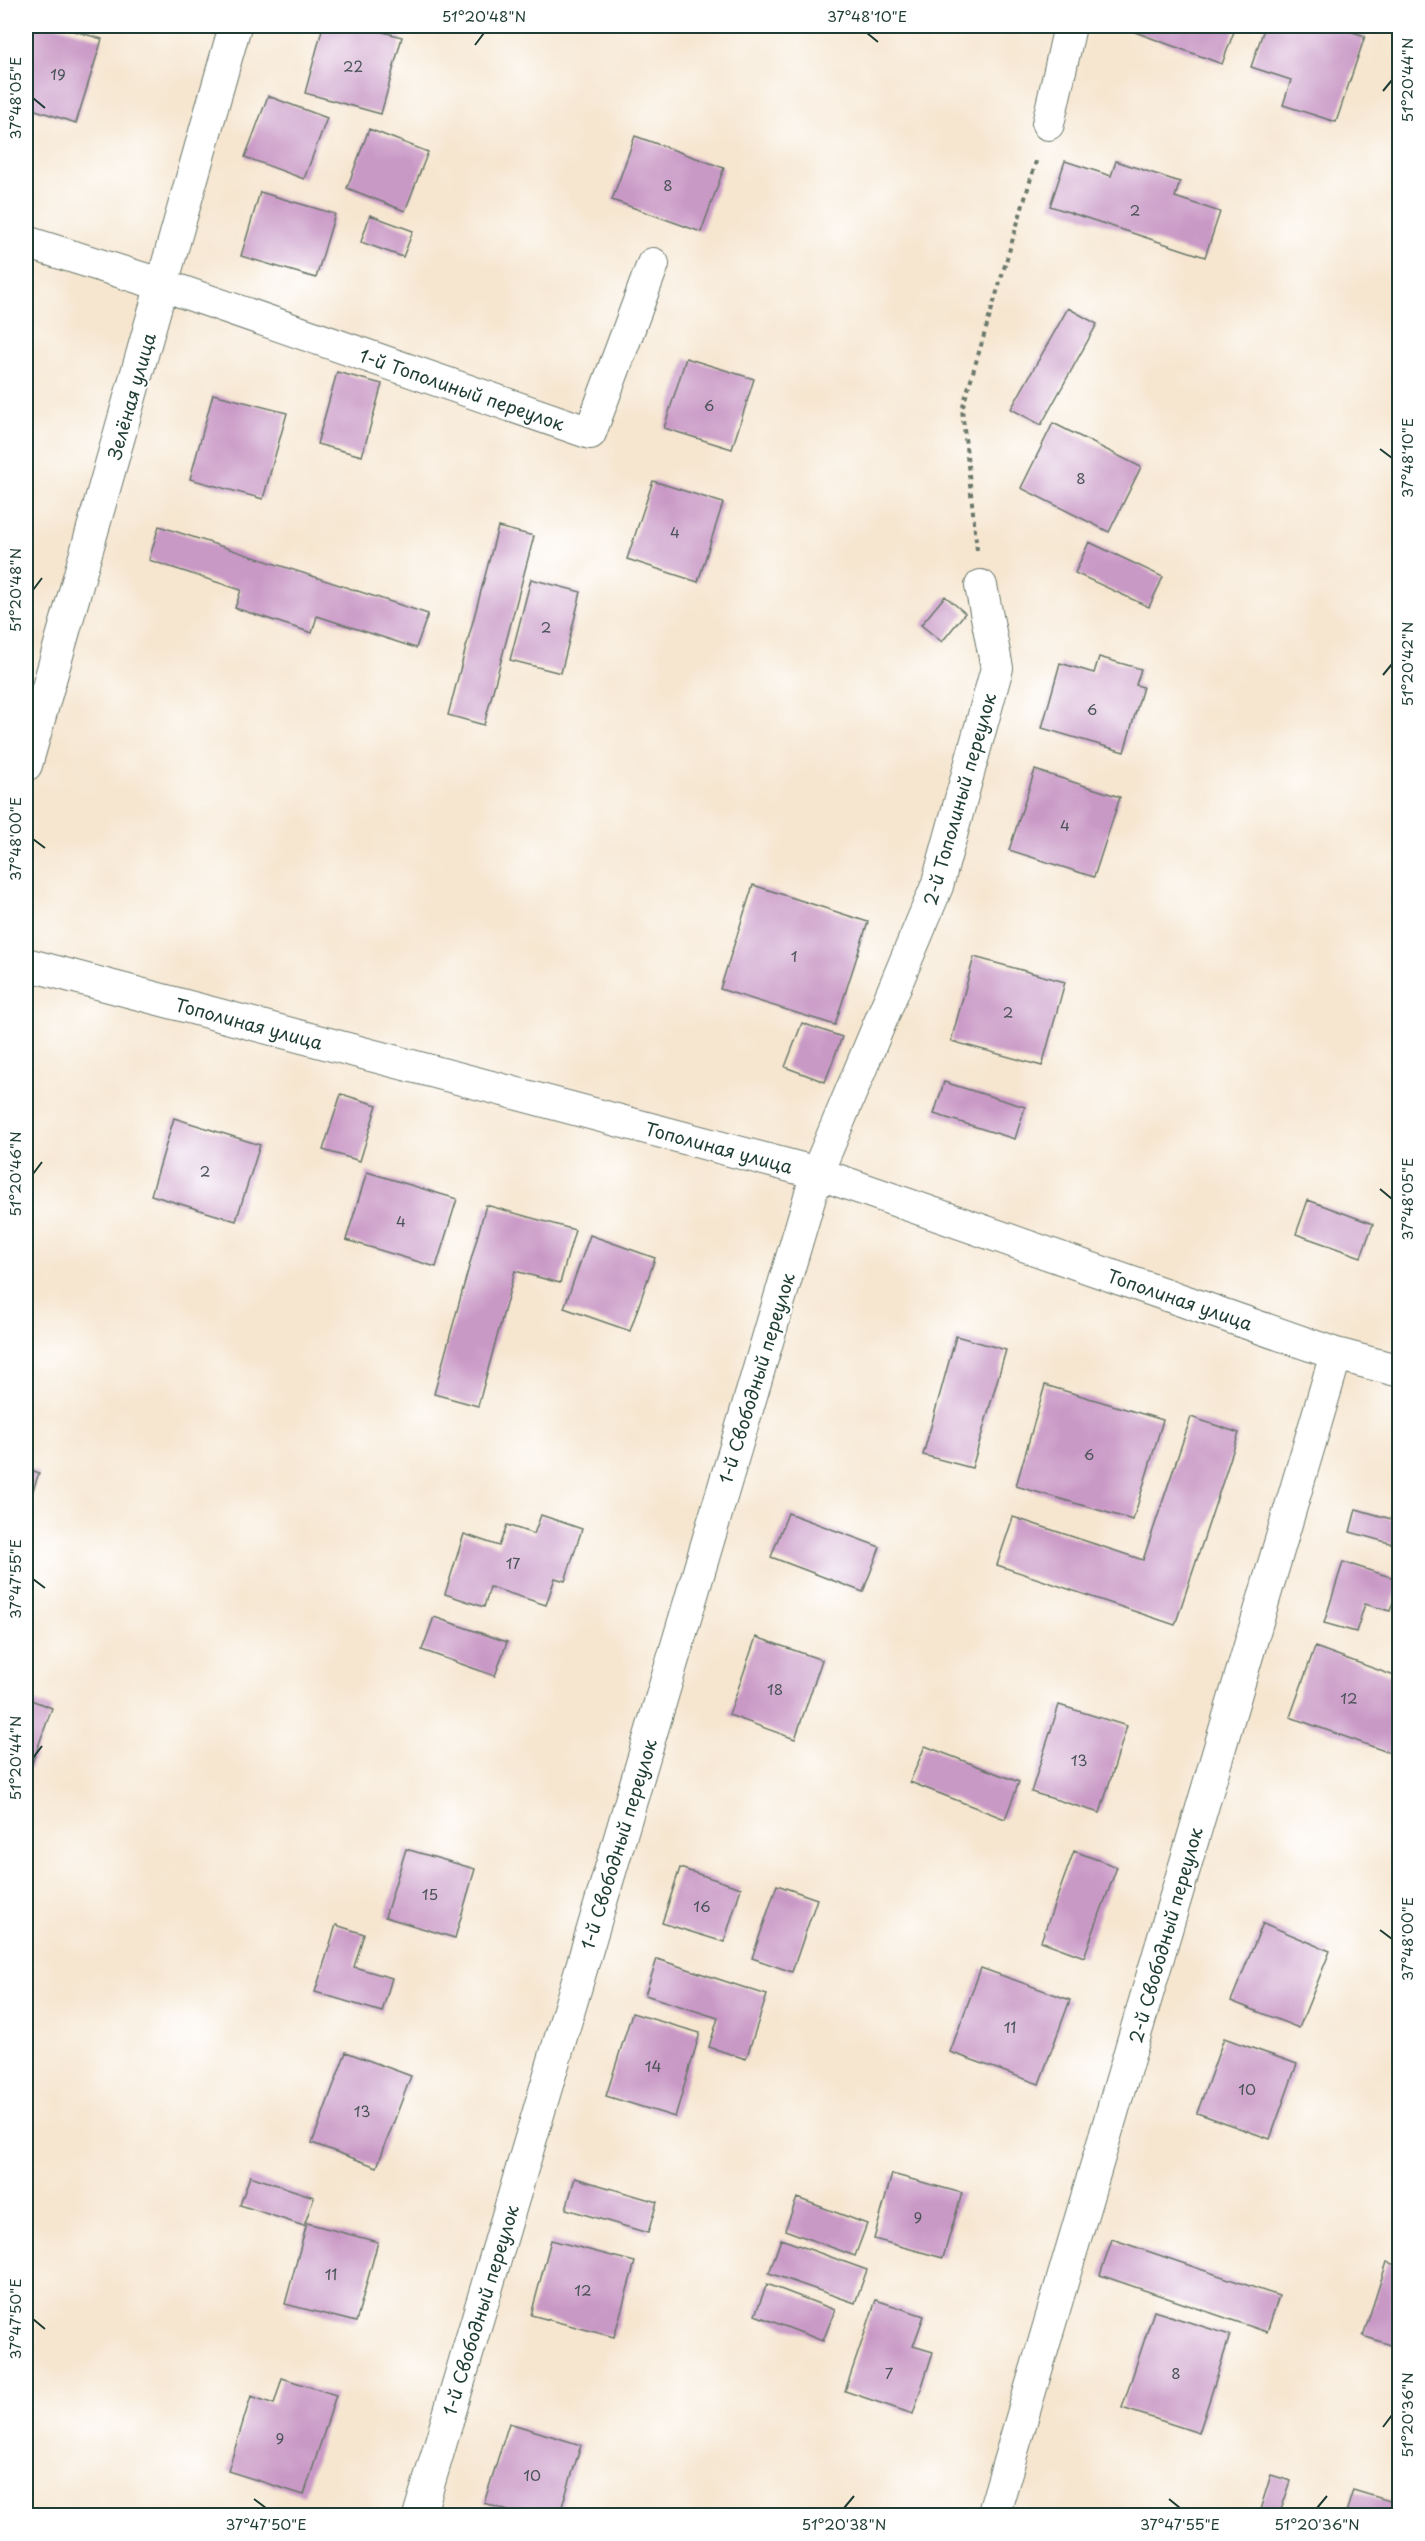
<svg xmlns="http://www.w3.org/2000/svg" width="1425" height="2541" viewBox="0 0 1425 2541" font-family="'Playpen Sans',sans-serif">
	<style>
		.building { fill: #c999c6 }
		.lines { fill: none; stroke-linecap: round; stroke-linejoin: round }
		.minor-casing { stroke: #6a786b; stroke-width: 34 }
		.path { stroke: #6a786b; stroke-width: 4; stroke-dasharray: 4.5 4.5; stroke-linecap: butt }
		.minor { stroke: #fff; stroke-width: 32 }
		.ticks { fill: none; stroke: #1f3d34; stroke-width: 2 }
		.labels { text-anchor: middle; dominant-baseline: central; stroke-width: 4.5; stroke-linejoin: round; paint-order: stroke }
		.number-label { font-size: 15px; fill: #4a5458 }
		.street-label { font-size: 18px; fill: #1f3d34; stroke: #fff }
		.neatline { fill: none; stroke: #1f3d34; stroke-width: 2 }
		.ticks-label { font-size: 15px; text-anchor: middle; fill: #1f3d34 }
	</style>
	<rect width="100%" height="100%" fill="#fff"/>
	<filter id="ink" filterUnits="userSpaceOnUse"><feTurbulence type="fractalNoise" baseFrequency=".0167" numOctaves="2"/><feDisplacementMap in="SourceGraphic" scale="12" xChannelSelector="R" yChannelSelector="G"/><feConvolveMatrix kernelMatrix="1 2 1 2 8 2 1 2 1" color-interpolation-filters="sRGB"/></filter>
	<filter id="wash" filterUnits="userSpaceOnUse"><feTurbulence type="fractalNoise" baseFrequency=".008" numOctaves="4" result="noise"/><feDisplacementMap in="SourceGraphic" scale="24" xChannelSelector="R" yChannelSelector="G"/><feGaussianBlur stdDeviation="1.35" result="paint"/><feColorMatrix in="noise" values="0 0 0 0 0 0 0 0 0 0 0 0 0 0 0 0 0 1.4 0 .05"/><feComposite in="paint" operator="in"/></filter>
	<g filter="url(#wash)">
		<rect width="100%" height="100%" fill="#f6e6d0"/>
		<g id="blocks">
			<path class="building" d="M26 26H57L102 39 76 123 26 107Z
				M323 26H360L402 37 381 114 305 93Z
				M1125 26H1236L1222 64 1124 28Z
				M1265 26H1334L1365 36 1336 122 1283 105 1291 80 1251 67Z
				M268 96 327 118 304 179 245 157Z
				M369 129 428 152 405 211 347 188Z
				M635 136 724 168 701 232 612 200Z
				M1065 161 1111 176 1116 161 1180 182 1175 197 1220 212 1205 257 1050 206Z
				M260 192 335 214 316 278 241 256Z
				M370 215 413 231 403 257 361 242Z
				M1068 308 1097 324 1041 425 1011 409Z
				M686 358 754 379 732 449 664 428Z
				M337 372 382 384 362 456 317 444Z
				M213 394 287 413 263 499 190 479Z
				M1053 423 1141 467 1109 532 1021 488Z
				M653 481 723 503 698 582 627 559Z
				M159 526 428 614 416 648 317 616 312 633 235 608 241 590 149 560Z
				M498 527 534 536 484 725 448 715Z
				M1089 542 1163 577 1149 607 1075 573Z
				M531 579 581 592 561 673 510 660Z
				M945 596 965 613 942 642 921 625Z
				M1099 657 1141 669 1136 685 1143 687 1124 752 1042 728 1060 663 1094 673Z
				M1035 770 1120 797 1094 877 1009 850Z
				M753 885 868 922 835 1025 720 989Z
				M974 957 1065 982 1042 1066 951 1041Z
				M802 1023 842 1037 825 1082 785 1067Z
				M944 1082 1025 1107 1015 1139 934 1114Z
				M341 1094 377 1105 360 1161 323 1150Z
				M174 1118 260 1145 236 1221 151 1195Z
				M367 1172 457 1199 436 1267 346 1240Z
				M1308 1200 1373 1224 1361 1257 1296 1234Z
				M486 1205 575 1230 560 1283 515 1271 478 1406 434 1394Z
				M590 1235 655 1258 630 1331 564 1308Z
				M956 1336 1006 1350 972 1468 923 1455Z
				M1045 1385 1163 1420 1133 1520 1016 1486Z
				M1191 1417 1239 1433 1175 1625 997 1565 1013 1517 1143 1560Z
				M26 1468 39 1473 26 1510Z
				M1400 1507V1546L1350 1532 1356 1509 1395 1520Z
				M788 1513 880 1547 863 1592 771 1557Z
				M541 1515 582 1529 565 1581 555 1578 546 1605 490 1587 484 1607 445 1594 464 1534 499 1546 507 1525 534 1534Z
				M1343 1562 1400 1580 1390 1611 1365 1604 1356 1632 1324 1623Z
				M434 1617 507 1642 495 1676 422 1650Z
				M756 1637 822 1660 795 1739 729 1715Z
				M1315 1647 1400 1678V1737L1393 1754 1290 1717Z
				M26 1698 52 1708 30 1769 26 1768Z
				M1059 1705 1127 1726 1100 1813 1031 1792Z
				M925 1746 1019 1782 1005 1819 910 1782Z
				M406 1849 475 1869 455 1938 385 1917Z
				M1074 1851 1117 1867 1084 1957 1041 1941Z
				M680 1868 741 1888 724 1942 662 1923Z
				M777 1885 817 1899 792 1972 752 1958Z
				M1263 1923 1330 1951 1299 2028 1231 2001Z
				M336 1925 364 1934 354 1967 392 1978 382 2012 315 1992Z
				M657 1959 767 1995 746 2059 709 2047 718 2018 645 1995Z
				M981 1968 1070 2000 1039 2084 950 2052Z
				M632 2013 700 2033 675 2117 606 2096Z
				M1224 2038 1297 2064 1270 2139 1197 2113Z
				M346 2052 411 2076 377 2167 312 2143Z
				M892 2174 962 2193 943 2258 874 2239Z
				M250 2176 314 2197 304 2226 240 2205Z
				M575 2178 657 2202 648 2233 566 2209Z
				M797 2198 867 2224 855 2256 785 2230Z
				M307 2223 378 2242 356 2322 285 2304Z
				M781 2239 867 2270 855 2303 769 2273Z
				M1112 2239 1279 2296 1267 2332 1100 2275Z
				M551 2240 635 2262 614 2337 531 2315Z
				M1387 2262 1400 2266V2348L1363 2336Z
				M767 2284 835 2310 823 2341 755 2315Z
				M876 2300 924 2316 913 2346 933 2352 913 2414 845 2391Z
				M1154 2311 1230 2335 1199 2433 1122 2408Z
				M282 2378 336 2395 304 2495 228 2471 251 2396 274 2404Z
				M509 2423 581 2445 559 2516H523L484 2503Z
				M1271 2475 1291 2481 1279 2516H1258Z
				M1353 2490 1400 2504V2516H1345Z"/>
		</g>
	</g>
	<g filter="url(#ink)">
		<use href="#blocks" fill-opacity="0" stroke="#6a786b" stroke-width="1.5"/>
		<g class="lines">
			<defs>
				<path id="minor" d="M1048 124 1070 26
					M26 242 163 285 590 433 653 264
					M26 765 235 26
					M26 964 817 1173 1336 1354 1400 1371
					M419 2516 817 1173 937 886 997 668 981 586
					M993 2516 1336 1354"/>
			</defs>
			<use href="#minor" class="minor-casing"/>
			<path class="path" d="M977 550 962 409 1037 158"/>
			<use href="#minor" class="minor"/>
		</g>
	</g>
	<path class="ticks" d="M867 33 878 42M475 45 484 33M1383 91 1392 80M33 98 45 108M1380 449 1392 458M33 590 42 578M1383 675 1392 664M33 839 45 848M33 1174 42 1162M1380 1189 1392 1199M33 1579 45 1588M33 1758 42 1746M1380 1930 1392 1939M33 2319 45 2329M1383 2427 1392 2415M254 2499 266 2508M1169 2499 1180 2508M844 2508 854 2496M1317 2508 1327 2496"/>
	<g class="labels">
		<g class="number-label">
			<text x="353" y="65">22</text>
			<text x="58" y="73">19</text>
			<text x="668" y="184">8</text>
			<text x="1135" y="209">2</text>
			<text x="709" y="404">6</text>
			<text x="1081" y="477">8</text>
			<text x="675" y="531">4</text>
			<text x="546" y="626">2</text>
			<text x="1092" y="708">6</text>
			<text x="1065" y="824">4</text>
			<text x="794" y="955">1</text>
			<text x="1008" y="1011">2</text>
			<text x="205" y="1170">2</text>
			<text x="401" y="1220">4</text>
			<text x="1089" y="1453">6</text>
			<text x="513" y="1562">17</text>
			<text x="775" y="1688">18</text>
			<text x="1349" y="1697">12</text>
			<text x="1079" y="1759">13</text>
			<text x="430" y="1893">15</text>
			<text x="702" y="1905">16</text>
			<text x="1010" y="2026">11</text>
			<text x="653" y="2065">14</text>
			<text x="1247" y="2088">10</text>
			<text x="362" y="2110">13</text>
			<text x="918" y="2216">9</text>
			<text x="331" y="2273">11</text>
			<text x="583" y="2289">12</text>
			<text x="889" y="2372">7</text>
			<text x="1176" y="2372">8</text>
			<text x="280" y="2437">9</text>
			<text x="532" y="2474">10</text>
		</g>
		<g class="street-label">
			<text transform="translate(462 389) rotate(19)">1-й Тополиный переулок</text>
			<text transform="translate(131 396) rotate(-74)">Зелёная улица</text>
			<text transform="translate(959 799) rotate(-74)">2-й Тополиный переулок</text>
			<text transform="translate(249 1023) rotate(15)">Тополиная улица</text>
			<text transform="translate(719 1147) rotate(15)">Тополиная улица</text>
			<text transform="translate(1180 1299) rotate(19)">Тополиная улица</text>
			<text transform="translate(756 1378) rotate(-73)">1-й Свободный переулок</text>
			<text transform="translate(618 1844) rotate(-73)">1-й Свободный переулок</text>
			<text transform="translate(1165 1935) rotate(-74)">2-й Свободный переулок</text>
			<text transform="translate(480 2310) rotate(-73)">1-й Свободный переулок</text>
		</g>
	</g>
	<rect width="1425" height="2541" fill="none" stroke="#fff" stroke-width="66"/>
	<rect x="33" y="33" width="1359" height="2475" class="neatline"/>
	<g class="ticks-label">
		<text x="484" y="22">51°20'48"N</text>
		<text x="867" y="22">37°48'10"E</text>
		<text transform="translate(1408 80) rotate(-90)" y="5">51°20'44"N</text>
		<text transform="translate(16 98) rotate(-90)" y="5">37°48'05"E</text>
		<text transform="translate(1408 458) rotate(-90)" y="5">37°48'10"E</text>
		<text transform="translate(16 590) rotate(-90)" y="5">51°20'48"N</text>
		<text transform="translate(1408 664) rotate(-90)" y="5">51°20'42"N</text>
		<text transform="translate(16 839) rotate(-90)" y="5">37°48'00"E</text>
		<text transform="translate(16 1174) rotate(-90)" y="5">51°20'46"N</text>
		<text transform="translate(1408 1199) rotate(-90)" y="5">37°48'05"E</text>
		<text transform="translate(16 1579) rotate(-90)" y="5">37°47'55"E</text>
		<text transform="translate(16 1758) rotate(-90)" y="5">51°20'44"N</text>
		<text transform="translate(1408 1939) rotate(-90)" y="5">37°48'00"E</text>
		<text transform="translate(16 2319) rotate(-90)" y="5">37°47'50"E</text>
		<text transform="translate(1408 2415) rotate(-90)" y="5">51°20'36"N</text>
		<text x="266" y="2530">37°47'50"E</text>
		<text x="844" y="2530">51°20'38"N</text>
		<text x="1180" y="2530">37°47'55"E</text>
		<text x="1317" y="2530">51°20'36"N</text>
	</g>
</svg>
